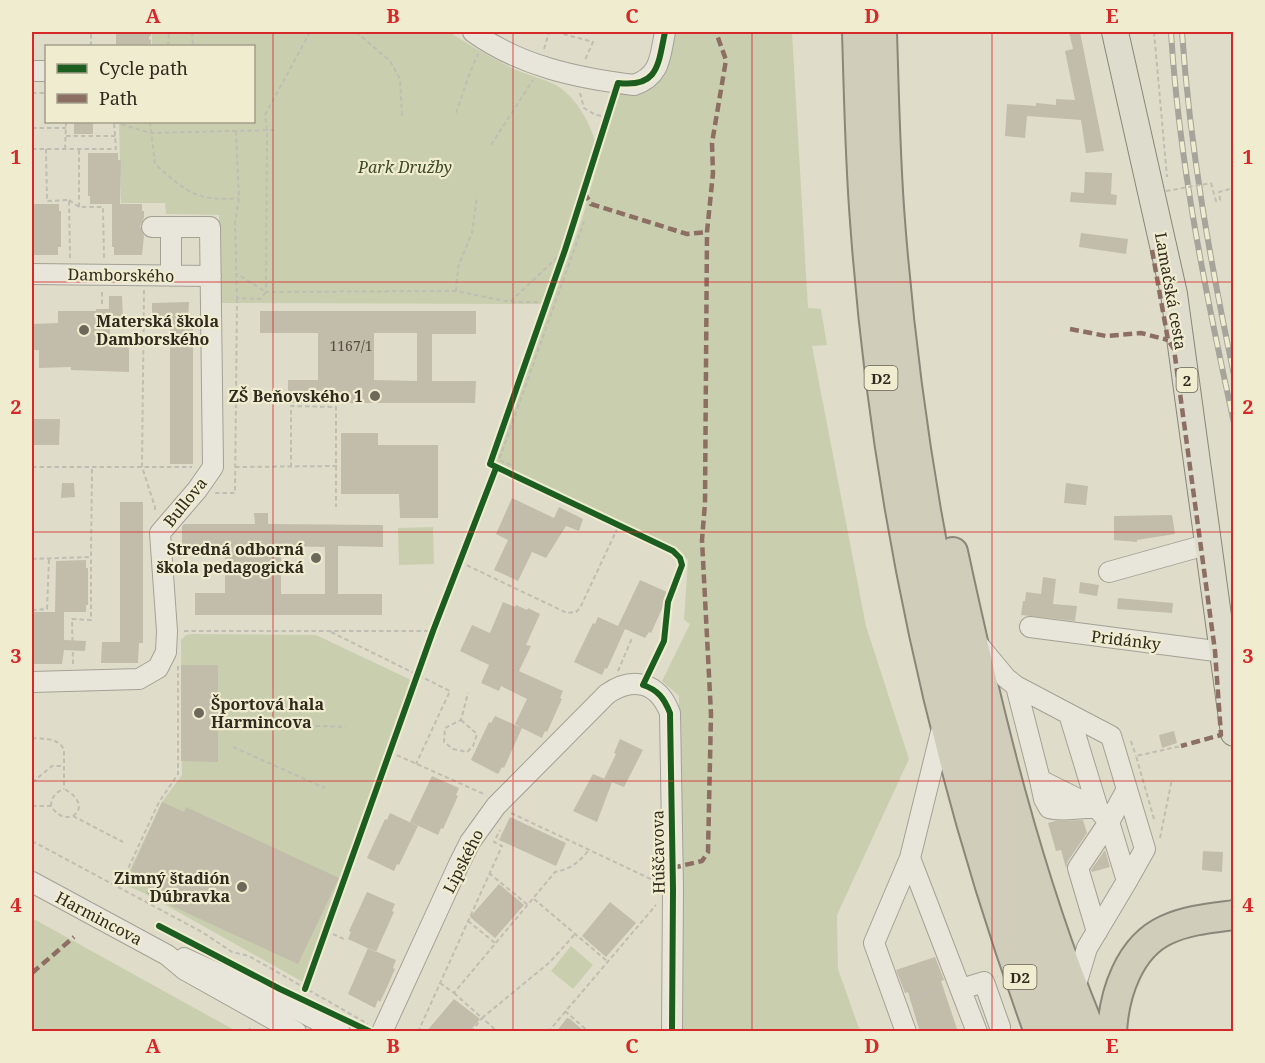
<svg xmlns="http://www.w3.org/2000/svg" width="1265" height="1063" viewBox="0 0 1265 1063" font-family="'Noto Serif',serif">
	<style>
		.green { fill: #c9cfae }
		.building { fill: #c2bcab; fill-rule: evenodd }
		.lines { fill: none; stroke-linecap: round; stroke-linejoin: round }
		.minor-casing { stroke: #a4a094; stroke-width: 22 }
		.major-casing { stroke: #89867a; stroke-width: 28 }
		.highway-casing { stroke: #89867a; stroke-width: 32 }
		.path { stroke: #c0bdb2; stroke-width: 2; stroke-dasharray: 4.5 3; stroke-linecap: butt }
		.minor { stroke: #e8e6da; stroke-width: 20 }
		.major { stroke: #dedccd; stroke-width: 26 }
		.highway { stroke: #d1cdbb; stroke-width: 28 }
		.rail-casing { stroke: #a7a59b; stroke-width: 6 }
		.rail { stroke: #f0ecd0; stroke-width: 4; stroke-dasharray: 11; stroke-linecap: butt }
		.path-bridge { stroke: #c0bdb2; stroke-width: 2; stroke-dasharray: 4.5 3; stroke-linecap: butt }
		.quiet { stroke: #8d6e63; stroke-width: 4.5; stroke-dasharray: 9 4.5; stroke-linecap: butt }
		.cycleway-casing { stroke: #f0ecd0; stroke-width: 10 }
		.cycleway { stroke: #1b5e20; stroke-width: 6 }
		.grid { fill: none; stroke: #d62828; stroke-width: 1.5; stroke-opacity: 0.55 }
		.poi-dot { fill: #6d695a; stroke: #f0ecd0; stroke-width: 2 }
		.labels { text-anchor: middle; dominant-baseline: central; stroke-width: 4.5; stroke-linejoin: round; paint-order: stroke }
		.number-label { font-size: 14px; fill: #544e41 }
		.shield { fill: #f0ecd0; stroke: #6a6453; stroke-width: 1.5 }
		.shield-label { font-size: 15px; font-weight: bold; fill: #302a1e }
		.park-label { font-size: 16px; font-style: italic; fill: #3b4a27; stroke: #f0ecd0 }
		.street-label { font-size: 16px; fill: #302a1e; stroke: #f0ecd0 }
		.poi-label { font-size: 16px; font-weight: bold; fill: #302a1e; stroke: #f0ecd0; text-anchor: end }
		.neatline { fill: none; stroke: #d62828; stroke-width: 2 }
		.grid-label { font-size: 20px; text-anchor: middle; font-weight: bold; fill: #d62828 }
	</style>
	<rect width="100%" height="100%" fill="#dfddca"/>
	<path class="green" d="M152 32H449C470 45 491 58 514 69 527 75 541 78 554 84 575 95 590 122 596 144L544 304 220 303 219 215 166 214 165 203H121L119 122H254V46H152Z
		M672 32H792L808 308 821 309 827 345 812 346 866 626 909 759 837 915 838 969 860 1031H678L679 696 662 681 690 624 684 620 688 560 669 545 494 463 582 219 619 89 637 91Z
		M433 527 434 564 399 565 398 528Z
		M190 634 316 635 411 680 303 982 146 894 123 884 162 802 182 775 181 640 186 635Z
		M32 918 236 1031H32Z
		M571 946 593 965 573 989 551 971Z"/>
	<path class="building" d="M116 32H149V46H116Z
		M1069 32H1080L1104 151 1086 153 1081 120 1027 116 1025 138 1005 136 1007 104 1036 106V103L1056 105V99L1075 100 1065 51 1073 49Z
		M74 122H93V134H74Z
		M88 153H118V160H121L120 204H142V211H144V218L140 226 144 236 142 255H114V247H112V204H90V196H88Z
		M1085 172 1112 173 1111 194 1117 195 1116 205 1070 202 1071 192 1084 193Z
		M32 204H59V211H61V247H58V255H32Z
		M1081 233 1128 239 1126 254 1079 247Z
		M109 296H122L123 322H110V345H129V372L71 370V367L39 368V350H32V324L58 323V311H96V309H109Z
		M189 302 188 323H193V464H170V324H152V303Z
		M260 311H476V334H432V381H476L475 403H288V380H318V333H260ZM374 333H417V381L374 380Z
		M32 419H60L59 445H32Z
		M341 433H378V445H438V518H400L399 494H341Z
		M62 483H74L75 497 61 498Z
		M1066 483 1088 486 1086 505 1064 503Z
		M512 498 554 518 559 507 583 519 579 531 566 526 546 558 532 552 518 581 494 570 508 540 496 534Z
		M120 502H143V643H139L138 663H101L102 642H120Z
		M254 513H268V524L383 525V547L338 546V594H382V615H195V593H225V545H182V526L184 524H255ZM281 546 325 547V594H281Z
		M1172 515 1175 534 1137 540V542L1114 540V516Z
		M86 560V568H88V605H86V612H55L56 561Z
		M1043 577 1056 579 1053 604 1077 606 1075 621 1021 615 1023 601H1025L1026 592 1041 594Z
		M640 580 667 592 664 599 666 600 651 633 649 632 645 638 625 629 607 669 605 668 602 675 574 662 593 623 595 624 598 617 618 626Z
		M1080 582 1099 585 1097 596 1079 593Z
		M1118 598 1173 603 1172 613 1117 609Z
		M503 602 515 607 516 605 527 610 528 608 540 614 526 645 531 646 519 671 563 691 560 698 562 699 547 732 545 731 542 738 522 728 504 768 502 767 498 774 471 760 489 722 491 723 495 716 522 728 515 724 527 699 501 686 499 691 481 683 489 665 460 651 472 625 490 633Z
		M34 612H64V640L86 641 85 651 64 650 62 664H32V620H34Z
		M181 665H218V762L181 761Z
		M1174 731 1177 743 1162 748 1159 735Z
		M620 739 643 750 624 787 604 779 616 754 614 753Z
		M593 774 612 782 597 822 573 811Z
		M432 776 459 788 456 795 458 796 443 829 441 828 438 835 410 822Z
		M162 802 184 812 186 807 339 878 298 964 146 894 152 880 131 871Z
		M390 813 418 826 399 865 397 864 394 871 367 858 385 819 387 820Z
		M510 817 566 843 556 866 499 840Z
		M1083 820 1087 833 1068 861 1066 868 1061 850 1056 851 1048 823 1055 821Z
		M1105 850 1110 867 1092 872 1091 870Z
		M1203 851 1223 852 1222 872 1202 870Z
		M499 884 524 905 495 938 470 917Z
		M367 892 395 904 392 911 394 912 376 952 348 939 351 932 349 931Z
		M610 902 636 923 606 957 582 936Z
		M368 948 396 960 393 968 395 969 388 985 380 1002 378 1000 375 1008 348 994Z
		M935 957 944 980 941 981 958 1032H920L908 992 905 993 896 970Z
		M454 999 480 1019 469 1032H426Z
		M567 1018 570 1019 585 1032H556Z"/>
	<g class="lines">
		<defs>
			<path id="minor" d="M473 32C520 66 577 78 634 85 661 76 660 56 665 32
				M32 71H46
				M32 274 211 276
				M171 276V227
				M1109 572 1202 546H1210
				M1030 627 1223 652
				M976 642 1006 678 1016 686 1069 714 1098 809 1109 822 1127 881 1087 948 1074 991
				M32 682 139 679 158 668 166 652 167 631 160 533 197 490 213 467 210 227H152
				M1016 686 1040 780 1098 809
				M1069 714 1111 736 1145 849 1127 881
				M943 724 910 858 977 1032
				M1040 780 1044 799 1049 808C1064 812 1077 807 1092 808
				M32 882 167 955 185 970 296 1032
				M1097 932 1078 868 1109 822 1127 789
				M184 958 292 1007 340 1032
				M961 989 984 982 1000 1027
				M382 1032 459 864 470 842 496 806 607 694C633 676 658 682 670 713L673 889 672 1032
				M906 1032 874 943 910 858"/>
			<path id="major" d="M1115 32 1174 294 1234 733"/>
			<path id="highway" d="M857 32C859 95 860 158 865 221 885 498 944 771 1039 1032
				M882 32C884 95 885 158 890 221 907 441 947 660 1012 871 1028 925 1045 979 1066 1032
				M953 552C988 714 1027 878 1091 1032
				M1112 1032C1114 994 1129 947 1166 930 1187 920 1211 918 1234 915"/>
		</defs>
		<use href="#minor" class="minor-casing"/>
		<use href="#major" class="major-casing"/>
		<use href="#highway" class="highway-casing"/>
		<path class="path" d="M150 32V46
			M192 32 193 46
			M310 32 265 115 267 130 266 292 456 291 510 302 564 251
			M356 32 390 61 400 79 402 116
			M556 32 593 42 585 60
			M1154 32 1167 177
			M91 46V32
			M168 46 169 32
			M544 49 549 32
			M32 93H46
			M580 93 584 108 596 115 608 117
			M613 97 565 250 490 464 673 551 680 558 682 565 668 602 664 641 651 670
			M456 113 469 75 478 54
			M114 122 150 133 275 130
			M150 122 155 164C186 191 196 202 239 198
			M32 128H66
			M236 131 239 198 235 223 237 298 260 299 266 292 237 274
			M66 136H115
			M491 145 533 80
			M32 149H116L114 122
			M46 149 47 201 69 200 70 258
			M65 149 66 122
			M1211 183 1216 201 1220 200 1219 192 1234 188
			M69 200 79 207H103L104 258
			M79 207V150
			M144 290 142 467 155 507V513
			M456 291 458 267 472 233 477 196
			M102 292V304
			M511 302H547
			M511 465 499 460 584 222
			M32 467H192
			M235 467 337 466
			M291 467V406L336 407V507
			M215 493H235L237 298
			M32 559 91 557 92 467
			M460 562 567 613 576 612 580 608 619 525
			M32 610 47 609 49 559
			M184 631H433
			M331 632 450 691 416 764
			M73 664 72 619 91 620V557
			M618 671 632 638
			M461 720 477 734 473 746 467 752 453 749 444 742 445 728 461 720 468 693
			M233 723 346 727
			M32 738C44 739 56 737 64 749V789
			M1131 741 1136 756
			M233 747 325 788
			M390 752 486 795
			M32 781H34L52 766H64
			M32 806H51C67 832 97 806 64 789
			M51 806C51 797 56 792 64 789
			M511 813 655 881
			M73 816 123 842
			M1154 819 1136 756 1181 746
			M1160 838 1172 779
			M32 841 202 932 232 952 249 956 368 1024
			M489 873 528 905
			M119 888 159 802 178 774V666
			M534 899 607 961
			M468 921 495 943
			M326 931 346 940
			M440 983 454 993 555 872C571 869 579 862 589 850
			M305 989 433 631 496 468
			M454 993 482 1018 550 962 575 934
			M910 1000 945 988
			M565 1011 589 1032
			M248 1032 251 1026
			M418 1032 502 846 494 842 500 830
			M471 1032 482 1018 498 1032
			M548 1032 656 905"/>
		<use href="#minor" class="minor"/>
		<use href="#major" class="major"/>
		<use href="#highway" class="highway"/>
		<defs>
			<path id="rail" d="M1171 32C1179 163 1206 295 1234 423
				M1182 32C1190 148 1210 261 1234 375"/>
		</defs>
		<use href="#rail" class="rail-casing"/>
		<use href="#rail" class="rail"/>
		<path class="path-bridge" d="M1166 191 1211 183"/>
		<path class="quiet" d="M584 192 591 204 687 234 707 232
			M1152 250 1168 340 1174 349 1215 651 1221 735 1181 746
			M1070 329 1106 336 1141 333 1168 340
			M672 868 702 861 708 852 711 714 702 540 705 503 707 232 713 173 712 143 726 60 716 32
			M32 973 74 937"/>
		<defs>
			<path id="cycleway" d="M665 32C658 64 659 88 618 83L565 250 490 464 673 551 680 558 682 565 668 602 664 641 643 685C658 690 664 698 670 713L673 889 672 1032
				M159 926 280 989 371 1032
				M305 989 433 631 496 468"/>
		</defs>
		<use href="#cycleway" class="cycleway-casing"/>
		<use href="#cycleway" class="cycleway"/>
	</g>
	<path class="grid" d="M273 32V1032M513 32V1032M752 32V1032M992 32V1032M32 282H1234M32 532H1234M32 781H1234"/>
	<g class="poi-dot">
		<circle cx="84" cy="330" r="6"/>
		<circle cx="375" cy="396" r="6"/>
		<circle cx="316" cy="558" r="6"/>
		<circle cx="199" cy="713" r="6"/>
		<circle cx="242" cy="887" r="6"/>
	</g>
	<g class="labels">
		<g class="number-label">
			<text x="351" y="345">1167/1</text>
		</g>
		<g class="shield">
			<rect x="864.5" y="366" width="33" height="24" rx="4.5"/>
			<rect x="1176.5" y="368" width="21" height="24" rx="4.5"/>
			<rect x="1003.5" y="965" width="33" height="24" rx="4.5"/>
		</g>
		<g class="shield-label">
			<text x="881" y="378">D2</text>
			<text x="1187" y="380">2</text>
			<text x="1020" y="977">D2</text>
		</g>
		<g class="park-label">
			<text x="405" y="167">Park Družby</text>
		</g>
		<g class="street-label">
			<text transform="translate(121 275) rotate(1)">Damborského</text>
			<text transform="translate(1171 291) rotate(80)">Lamačská cesta</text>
			<text transform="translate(185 502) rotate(-51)">Bullova</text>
			<text transform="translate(1126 640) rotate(7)">Pridánky</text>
			<text transform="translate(658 852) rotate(-91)">Húščavova</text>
			<text transform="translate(463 861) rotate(-63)">Lipského</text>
			<text transform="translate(99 918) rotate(28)">Harmincova</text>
		</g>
		<g class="poi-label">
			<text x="96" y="321" text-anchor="start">Materská škola<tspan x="96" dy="18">Damborského</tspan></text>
			<text x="363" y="396">ZŠ Beňovského 1</text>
			<text x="304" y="549">Stredná odborná<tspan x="304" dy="18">škola pedagogická</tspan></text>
			<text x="211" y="704" text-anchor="start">Športová hala<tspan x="211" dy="18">Harmincova</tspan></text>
			<text x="230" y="878">Zimný štadión<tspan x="230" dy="18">Dúbravka</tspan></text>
		</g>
	</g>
	<rect width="1265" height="1063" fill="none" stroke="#f0ecd0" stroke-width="66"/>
	<rect x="45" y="45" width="210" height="78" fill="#f0ecd0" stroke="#a39e89" stroke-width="1.5"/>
	<rect x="57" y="64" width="30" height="9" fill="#1b5e20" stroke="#a39e89" stroke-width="1.5"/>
	<text x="99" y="75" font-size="18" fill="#302a1e">Cycle path</text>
	<rect x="57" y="94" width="30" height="9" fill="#8d6e63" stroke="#a39e89" stroke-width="1.5"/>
	<text x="99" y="105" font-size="18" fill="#302a1e">Path</text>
	<rect x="33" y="33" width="1199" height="997" class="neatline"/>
	<g class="grid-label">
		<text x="153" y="23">A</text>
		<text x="393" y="23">B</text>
		<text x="632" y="23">C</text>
		<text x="872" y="23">D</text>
		<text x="1112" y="23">E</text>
		<text x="16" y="164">1</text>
		<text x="1248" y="164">1</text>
		<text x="16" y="414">2</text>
		<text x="1248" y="414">2</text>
		<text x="16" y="663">3</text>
		<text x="1248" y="663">3</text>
		<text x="16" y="912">4</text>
		<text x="1248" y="912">4</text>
		<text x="153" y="1053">A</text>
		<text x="393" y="1053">B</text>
		<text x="632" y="1053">C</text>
		<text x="872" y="1053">D</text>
		<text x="1112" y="1053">E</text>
	</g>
</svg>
